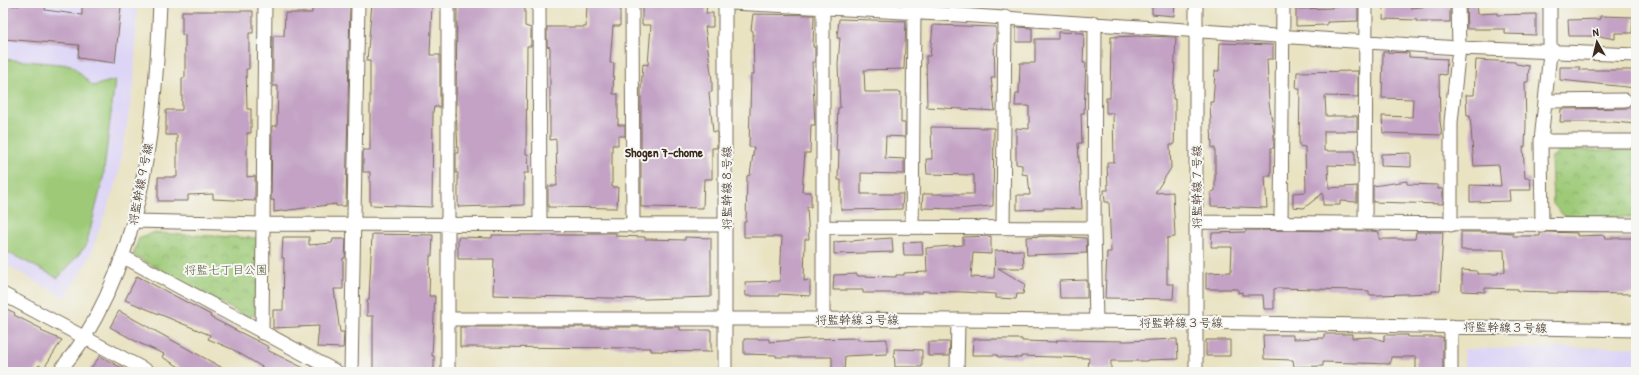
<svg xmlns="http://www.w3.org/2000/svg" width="1639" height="375" viewBox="0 0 1639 375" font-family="'Patrick Hand','Klee One',sans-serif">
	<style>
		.built { fill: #ddd5f6 }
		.park { fill: url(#park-crowns); stroke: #6c7a4b }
		.pitch { fill: #9eca78; stroke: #6c7a4b }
		.building { fill: #c3a2c5 }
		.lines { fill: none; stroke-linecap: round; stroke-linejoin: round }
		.minor-casing { stroke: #786b57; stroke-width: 15 }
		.minor { stroke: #fff; stroke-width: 13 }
		.labels { text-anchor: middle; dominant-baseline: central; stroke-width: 4; stroke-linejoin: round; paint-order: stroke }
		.street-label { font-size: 12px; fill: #3b2a1e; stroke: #f6f6f2 }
		.park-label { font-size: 12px; fill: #595a39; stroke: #f6f6f2 }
		.neighbourhood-label { font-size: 13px; font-weight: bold; fill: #3b2a1e; stroke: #f6f6f2 }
	</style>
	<defs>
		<pattern id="park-crowns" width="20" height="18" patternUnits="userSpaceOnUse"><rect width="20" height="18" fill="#9eca78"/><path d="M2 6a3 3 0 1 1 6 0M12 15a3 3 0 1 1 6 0" fill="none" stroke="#82a462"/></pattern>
	</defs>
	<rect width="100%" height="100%" fill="#f6f6f2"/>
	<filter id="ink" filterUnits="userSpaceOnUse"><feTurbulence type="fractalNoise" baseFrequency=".025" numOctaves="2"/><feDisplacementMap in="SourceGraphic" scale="8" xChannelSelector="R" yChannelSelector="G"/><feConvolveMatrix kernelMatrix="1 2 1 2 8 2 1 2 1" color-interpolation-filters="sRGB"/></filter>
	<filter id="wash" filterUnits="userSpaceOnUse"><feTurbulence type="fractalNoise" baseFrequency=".012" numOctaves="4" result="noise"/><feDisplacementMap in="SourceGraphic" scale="16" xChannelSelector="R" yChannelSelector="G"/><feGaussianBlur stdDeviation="0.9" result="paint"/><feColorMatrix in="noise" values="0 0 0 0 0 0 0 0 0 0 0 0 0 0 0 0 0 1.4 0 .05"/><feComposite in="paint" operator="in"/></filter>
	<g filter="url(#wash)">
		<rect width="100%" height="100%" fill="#e9e3c2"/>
		<path class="built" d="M3 3H137L134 84 117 181 88 261 65 298 3 263Z
			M1636 347V372H1464V349Z"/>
		<path class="park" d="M1559 150H1636V217L1564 216 1553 204 1551 158Z
			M152 233 257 238 258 312 249 318 133 255 139 238Z"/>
		<path class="pitch" d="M3 59 71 65 93 86 115 80 103 179 86 246 58 278 3 250Z"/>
		<g id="blocks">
			<path class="building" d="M20 3H46L45 10 82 15V5L121 6 115 63 78 58 79 45 3 39V5L19 6Z
				M312 3H350L346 206H336V204L274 212V200H271L272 126H277L278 86H273V36H284L285 13H312Z
				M372 3H432L430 55H440V107H434L433 112 432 207 370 205V172H363V150H370V61H367Z
				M457 3H525V26L531 28V46H527L526 154H528L529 173H524V205L458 207V173H456V153H458L456 107Z
				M587 3H620V26H613L610 63H614L613 94H618V125H625V136H618V145H612V187H618L617 208 548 207V186H557L556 139 550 140V47L547 46V27H586Z
				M685 3H707L706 13H713V27H705L712 80V92H709L713 132H717V148H712V179H704L703 208 641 207V89L643 64 648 65 651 25H642V5H685Z
				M1152 3H1175L1174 16 1152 14Z
				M1466 3H1476L1477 14 1497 13V15L1536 14V35L1505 34V29H1467Z
				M1411 4V8L1450 4V22H1417V20L1383 19 1384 6Z
				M1332 6H1358V21L1327 22V25L1296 26V9L1332 8Z
				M182 11H253V33H249V69H246L247 109H251V133H247V177L255 176V201L213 199V194L188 195V201H158V177H177V135H166V110H182V78H185V35H182Z
				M753 14 814 15 813 47H815V62H812L815 125H811L810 153H805L802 192H811V207H807L809 239H805L804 281 810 280V296L779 294V296H746L745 282 780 281 782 237H744V222H746L747 176 750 175 754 147H749L751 74H754L753 31 751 30Z
				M1600 16 1633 17 1632 33H1615V39L1599 36H1569L1568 20 1600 19Z
				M839 19 906 21 904 69 864 70 865 92H901V123H905V137L886 136 885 158 904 159V174L861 173V194H903L902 209 841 210V180H838L839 151H836L838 108H840L838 65 840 38H837Z
				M933 25 996 27V42H994L995 78H991L995 111 927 107 926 56H930Z
				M1016 27 1032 28V42H1016Z
				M1058 32 1084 33 1083 63H1086L1084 113H1081L1082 143H1078L1082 209 1043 208V209L1017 210V195H1030L1028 175 1022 174V165L1016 164V128L1029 129V106H1015L1016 94H1019L1020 63H1035V39H1058Z
				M1135 36 1176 37 1173 99H1175V119L1174 145H1170L1171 168 1155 193 1173 192 1175 237 1167 238V284H1174L1173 299 1105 298 1107 252H1111L1109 202H1105L1104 190H1108L1107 162H1114L1113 113H1106V98H1110L1111 37Z
				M1220 43 1273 45V59H1267L1269 103 1274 133V148H1271V176H1265L1267 208 1211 206V192L1215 191V148H1212L1210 102H1213L1215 71H1219Z
				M1383 52 1409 53V57L1447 59 1446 75 1439 74 1440 121 1442 135 1383 133 1382 116 1412 117 1413 99 1382 98Z
				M1476 60 1515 62 1516 64 1529 66 1528 82H1525L1526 125 1525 147H1523L1525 178H1530L1531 190H1509L1510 201 1470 202V185L1501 186 1499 165 1474 166 1470 116H1467L1466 95H1474Z
				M1560 67H1580V70H1636V88L1560 80Z
				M1358 71V97L1325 96 1326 116H1357V131H1324V151H1355V166L1328 165 1329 188 1357 186V202L1340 201V205H1323V193L1304 208 1293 207V193L1306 192 1305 147 1299 146 1300 89H1296L1297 72Z
				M1636 108V124L1614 122H1560L1561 109Z
				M931 127 994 128 993 206 956 209 922 208 923 194H974V175L927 174 926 159H932Z
				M1411 153V167L1381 166V154Z
				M1407 181V184L1438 185V189H1443V204L1373 202V186Z
				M1246 230 1371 231 1379 232V239H1415L1416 232H1443L1440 291H1432V293L1379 295H1369V291L1354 290 1278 288 1274 289V309H1264L1263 295H1242V292L1238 293V289H1206V273L1231 272 1232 247H1211L1212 233 1245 232Z
				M1461 232H1501L1513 233V236H1540V233L1547 232 1577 233V236L1604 235 1605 238H1636V294L1548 293V292L1518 291V289L1485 288V292L1462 291V270L1477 271V274H1498V272H1505L1504 250H1461Z
				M587 233H616V236L645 237V239L685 240V237L711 238V297L646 299 493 295 494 259H458V237L492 238V235H587Z
				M372 234 433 235 432 256H430L429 296H435L432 356H434V372H373V316H367V300H369Z
				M991 236V254L973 253 971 277 994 278 995 251 1023 250 1024 268H998L1025 284 1023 294H1017L1016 299 996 298V294L962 292 922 291V293H863V290H833L834 275 857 274 858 276 896 277V275H904V273L927 272 926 248 963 245V237Z
				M1052 236 1086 238 1087 253 1027 255 1026 237Z
				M283 237H309V245L332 243 333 239H346L345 258H343V289H334L340 332H344L343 348 317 347 319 326 273 328V310H283L284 258H282Z
				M892 238 893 252 834 254V242Z
				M922 242 923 255H904L903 243Z
				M137 276 211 315 210 317 269 347 267 350 312 372H262L264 368 232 349 208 339 210 335 125 300Z
				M1087 280V298H1060L1059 281Z
				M3 307 15 313 14 315 42 329 41 331 62 340 44 368 39 365 35 372H3Z
				M119 311 199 355 230 372H190L183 369 162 357 164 354 139 343 110 327Z
				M460 327H680V330H711V352L651 351V348L460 347Z
				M1324 334H1352V338L1372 337 1384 341V335H1408V337H1443V372H1416V357H1391L1390 364 1323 362V366L1294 367 1293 360 1264 359 1263 335H1293V339L1324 338Z
				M858 338V340L887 339V354L845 356 844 371 838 372H832V357H776V355L744 354V339H769V342L808 339Z
				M973 339H1022V341L1057 342V340L1127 341 1177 339 1178 359 1147 360V361H1111V369H1088L1089 358 1021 356V358L998 357V355H972Z
				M1206 340H1230V356H1206Z
				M928 342H950L949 356H928Z
				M894 349 922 350V367H895Z
				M100 356 129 372H88Z"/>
		</g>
	</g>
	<g filter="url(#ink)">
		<use href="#blocks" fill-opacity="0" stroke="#786b57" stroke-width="1"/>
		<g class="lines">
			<defs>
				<path id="minor" d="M539 3 540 225
					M632 3 633 226
					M732 3 959 15 1459 48 1636 55
					M1095 23 1094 228 1096 322
					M1545 101 1625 100
					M1541 141H1636
					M135 221 262 224 726 225
					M1196 222 1636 225
					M1281 222 1283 3
					M1365 223 1366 3
					M1451 225V122L1459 48 1458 3
					M1542 226 1541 141 1550 53V3
					M823 227 1094 228
					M912 227 914 13
					M1003 227 1005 17
					M122 256 337 372
					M3 294 149 372
					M448 319H823L1196 322 1636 330
					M823 319V7
					M1451 326V372
					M262 333 265 3
					M59 372C67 361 77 350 84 338 146 238 155 118 160 3
					M351 372 358 3
					M448 372V3
					M725 372V3
					M957 372 958 320
					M1196 372V3"/>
			</defs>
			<use href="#minor" class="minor-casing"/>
			<use href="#minor" class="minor"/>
		</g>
	</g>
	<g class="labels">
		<g class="street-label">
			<text transform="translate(140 184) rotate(-79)">将監幹線９号線</text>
			<text transform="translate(1196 187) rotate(-90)">将監幹線７号線</text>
			<text transform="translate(726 188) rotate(-90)">将監幹線８号線</text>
			<text x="857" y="319">将監幹線３号線</text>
			<text x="1181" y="322">将監幹線３号線</text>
			<text transform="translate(1505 327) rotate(1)">将監幹線３号線</text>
		</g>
		<g class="park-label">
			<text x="226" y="269">将監七丁目公園</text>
		</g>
		<g class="neighbourhood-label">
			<text x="664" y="152">Shogen 7-chome</text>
		</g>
	</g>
	<rect width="1639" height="375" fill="none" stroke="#f6f6f2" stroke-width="16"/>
	<g transform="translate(1597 42) rotate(352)" stroke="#f6f6f2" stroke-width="3" paint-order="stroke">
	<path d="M0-3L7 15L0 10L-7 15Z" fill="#3b2a1e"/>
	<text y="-6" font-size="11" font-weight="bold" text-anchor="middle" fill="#3b2a1e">N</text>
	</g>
</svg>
